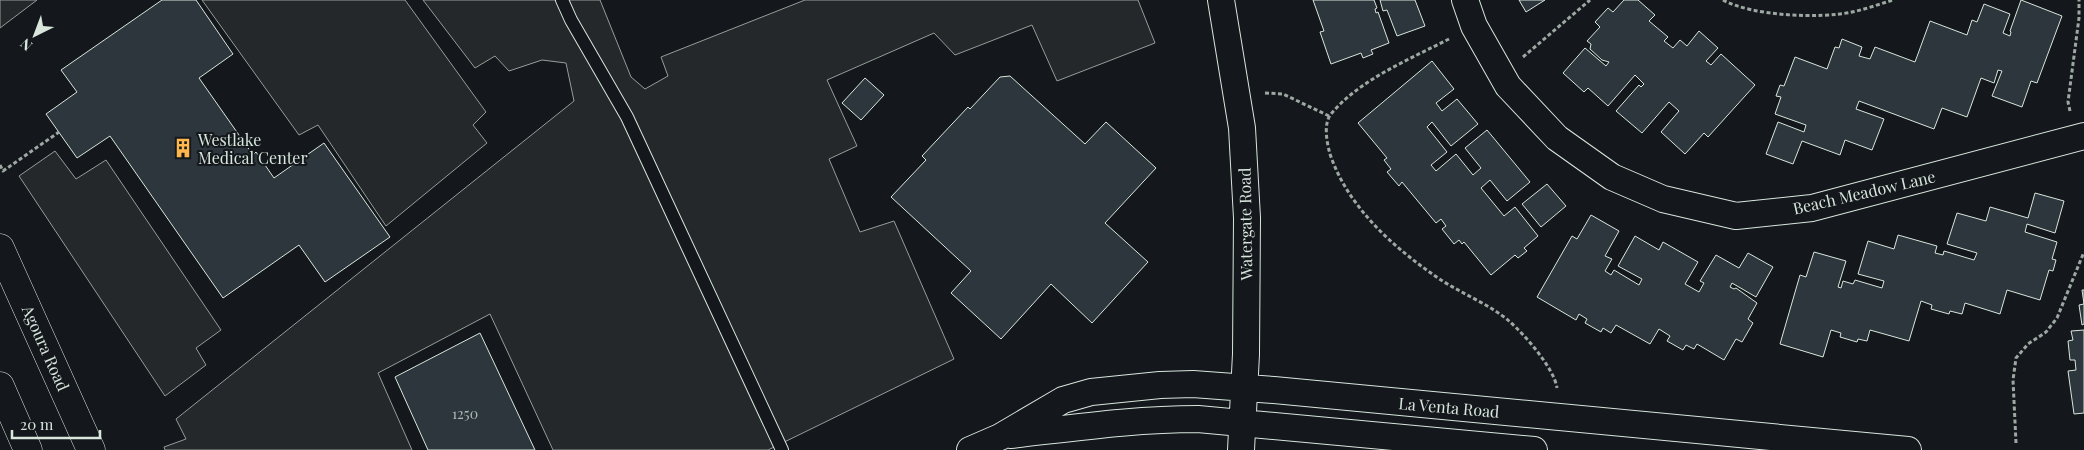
<svg xmlns="http://www.w3.org/2000/svg" width="2084" height="450" viewBox="0 0 2084 450" font-family="'Playfair Display',serif">
	<style>
		.parking { fill: #24282b; stroke: #939e99 }
		.building { fill: #2c363c; stroke: #d8e6dc }
		.lines { fill: none; stroke-linecap: round; stroke-linejoin: round }
		.service-casing { stroke: #d8e6dc; stroke-width: 14 }
		.minor-casing { stroke: #d8e6dc; stroke-width: 28 }
		.secondary-casing { stroke: #d8e6dc; stroke-width: 29 }
		.path { stroke: #9da8a2; stroke-width: 3; stroke-dasharray: 4 2.5; stroke-linecap: butt }
		.service { stroke: #14181c; stroke-width: 12 }
		.minor { stroke: #14181c; stroke-width: 26 }
		.secondary { stroke: #14181c; stroke-width: 28 }
		.labels { text-anchor: middle; dominant-baseline: central; stroke-width: 4; stroke-linejoin: round; paint-order: stroke }
		.number-label { font-size: 14px; fill: #adbab4 }
		.poi-label { font-size: 16px; fill: #d8e6dc; stroke: #14181c; text-anchor: start }
		.street-label { font-size: 16px; fill: #d8e6dc; stroke: #14181c }
	</style>
	<rect width="100%" height="100%" fill="#14181c"/>
	<path class="parking" d="M0 0H37L0 28Z
		M202 0H405L486 112 473 125 487 143 386 226 318 125 299 135Z
		M423 0H600L631 77 645 89 668 76 661 57 805 0H1138L1155 43 1057 81 1032 25 955 55 934 33 827 80 857 146 829 159 860 232 894 221 954 359 768 450H553L490 314 378 373 412 450H165L164 447 186 439 176 419 574 101 566 63 542 60 509 71 495 56 475 68Z
		M55 151 76 179 106 160 221 330 196 348 206 365 165 396 19 176Z"/>
	<path class="building" d="M162 0H196L233 54 199 78 253 155 256 152 274 178 324 143 390 237 325 282 299 245 223 298 110 136 77 158 46 114 77 92 61 70Z
		M1313 0H1374L1377 8 1375 9 1376 13 1378 12 1389 43 1371 50 1373 54 1363 58 1361 53 1331 64 1320 32 1324 31Z
		M1380 0H1415L1425 26 1397 36 1387 10 1383 11Z
		M1519 0H1545L1526 12Z
		M1624 0H1638L1655 15 1649 21 1668 37 1664 41 1673 48 1680 40 1687 46 1699 31 1718 48 1706 61 1711 65 1721 54 1755 85 1708 137 1704 133 1685 154 1661 132 1679 111 1669 102 1642 133 1616 111 1639 85 1641 87 1644 84 1635 75 1608 106 1588 88 1584 92 1563 73 1585 48 1606 66 1609 62 1602 60 1590 49 1591 44 1587 41 1600 27 1595 22 1608 8 1613 12Z
		M2021 0 2062 16 2037 83 2031 81 2022 107 1992 96 2002 71 1998 70 1994 83 1981 78 1967 117 1942 108 1934 129 1859 101 1856 109 1884 119 1872 150 1845 140 1840 155 1802 141 1793 164 1766 154 1778 122 1804 132 1806 125 1775 114 1781 97 1776 96 1780 85 1784 86 1795 57 1827 69 1835 47 1839 48 1842 39 1862 47 1859 56 1870 59 1875 47 1915 62 1930 21 1967 35 1972 20 1977 22 1984 4 2010 14 2003 33 2010 36 2011 32 2010 31Z
		M1432 61 1454 89 1436 103 1442 111 1457 99 1478 124 1451 146 1432 122 1427 127 1447 152 1431 165 1436 171 1456 154 1473 175 1481 168 1465 148 1487 130 1530 182 1507 201 1490 180 1481 188 1504 216 1515 207 1538 236 1524 248 1527 251 1518 258 1515 255 1491 275 1464 242 1462 244 1459 240 1454 244 1442 229 1446 226 1441 219 1436 223 1402 182 1399 186 1387 172 1391 169 1384 160 1387 158 1358 123Z
		M1010 76 1085 144 1106 122 1156 168 1105 223 1148 262 1092 323 1051 284 1001 339 951 293 971 271 891 197 926 160 922 156 968 107 970 109 1000 77Z
		M865 78 884 95 861 120 842 103Z
		M1547 184 1566 206 1541 227 1522 204Z
		M2035 193 2064 201 2055 233 2027 224 2025 232 2057 242 2052 259 2056 260 2053 271 2049 270 2040 300 2007 290 2000 314 1965 303 1962 314 1950 311 1949 314 1931 309 1932 305 1921 301 1909 341 1870 330 1867 341 1858 339 1857 342 1840 337 1841 333 1831 330 1823 357 1780 344 1800 275 1806 277 1814 252 1846 261 1838 287 1841 288 1843 281 1853 284 1855 280 1882 288 1884 281 1858 274 1868 241 1894 249 1898 235 1937 246 1935 253 1943 255 1944 251 1974 260 1977 253 1947 244 1957 213 1986 221 1990 207 2028 218Z
		M1591 215 1619 231 1605 256 1612 259 1605 271 1611 275 1614 270 1639 285 1642 279 1618 266 1635 236 1659 250 1663 242 1698 262 1685 284 1699 292 1704 283 1700 281 1716 255 1739 268 1748 253 1773 267 1756 297 1732 283 1730 287 1734 289 1736 288 1757 303 1748 319 1753 323 1742 342 1736 339 1724 360 1697 344 1694 349 1686 345 1683 350 1667 341 1670 336 1659 329 1650 344 1616 325 1611 333 1603 328 1601 332 1585 323 1587 319 1579 314 1576 320 1537 297 1572 236 1577 239Z
		M2082 290H2084V324L2082 325 2079 305 2084 304Z
		M2084 330V413L2074 414 2068 371 2076 370 2075 360H2070L2068 341 2073 340 2071 331Z
		M480 333 535 450H428L395 377Z"/>
	<g class="lines">
		<defs>
			<path id="service" d="M562 0 571 20 627 117 782 450"/>
			<path id="minor" d="M1221 0 1242 128 1247 218 1246 354 1241 450
				M1465 0 1474 26 1508 86 1557 138 1612 177 1663 199 1736 216 1812 208 2084 136
				M1010 435C1073 428 1135 419 1198 419L1534 450
				M970 450 1000 437 1063 400 1091 392 1160 385 1193 384 1274 390 1908 450"/>
			<path id="secondary" d="M0 248 91 450
				M0 386 28 450"/>
		</defs>
		<use href="#service" class="service-casing"/>
		<use href="#minor" class="minor-casing"/>
		<use href="#secondary" class="secondary-casing"/>
		<path class="path" d="M1723 0C1752 16 1820 19 1852 12 1866 9 1880 4 1893 0
			M1449 39C1410 59 1359 80 1331 114 1323 124 1327 143 1330 154 1348 208 1395 249 1441 280 1461 293 1492 306 1509 321 1525 335 1554 368 1557 388
			M1523 57 1590 0
			M1265 93 1283 94 1329 116
			M2070 111 2068 102 2079 18V0
			M0 165 3 171 59 132
			M2016 443 2013 380 2016 358 2028 344 2046 332 2057 318 2084 252"/>
		<use href="#service" class="service"/>
		<use href="#minor" class="minor"/>
		<use href="#secondary" class="secondary"/>
	</g>
	<defs>
		<symbol id="building-bare" viewBox="-9 -9 18 18"><path d="M-4-6H4V6H1V3H-1V6H-4ZM-2.5-4.3h1.7v1.8h-1.7ZM.8-4.3h1.7v1.8H.8ZM-2.5-1h1.7V.8h-1.7ZM.8-1h1.7V.8H.8Z" fill="#ffb74d" stroke="#14181c" stroke-width="2.5" paint-order="stroke"/></symbol>
	</defs>
	<g fill-rule="evenodd">
		<use href="#building-bare" x="169" y="134" width="28" height="28"/>
	</g>
	<g class="labels">
		<g class="number-label">
			<text x="465" y="413">1250</text>
		</g>
		<g class="poi-label">
			<text x="198" y="139">Westlake<tspan x="198" dy="18">Medical Center</tspan></text>
		</g>
		<g class="street-label">
			<text transform="translate(1864 192) rotate(-13)">Beach Meadow Lane</text>
			<text transform="translate(1245 224) rotate(-91)">Watergate Road</text>
			<text transform="translate(46 348) rotate(66)">Agoura Road</text>
			<text transform="translate(1449 407) rotate(5)">La Venta Road</text>
		</g>
	</g>
	<g transform="translate(35 35) rotate(222)" stroke="#14181c" stroke-width="4" paint-order="stroke">
	<path d="M0-4L9 19L0 12L-9 19Z" fill="#d8e6dc"/>
	<text y="-8" font-size="14" font-weight="bold" text-anchor="middle" fill="#d8e6dc">N</text>
	</g>
	<path d="M12 430v8h88v-8" fill="none" stroke="#d8e6dc" stroke-width="2.5"/>
	<text x="20" y="430" font-size="15" fill="#d8e6dc" stroke="#14181c" stroke-width="4" paint-order="stroke">20 m</text>
</svg>
